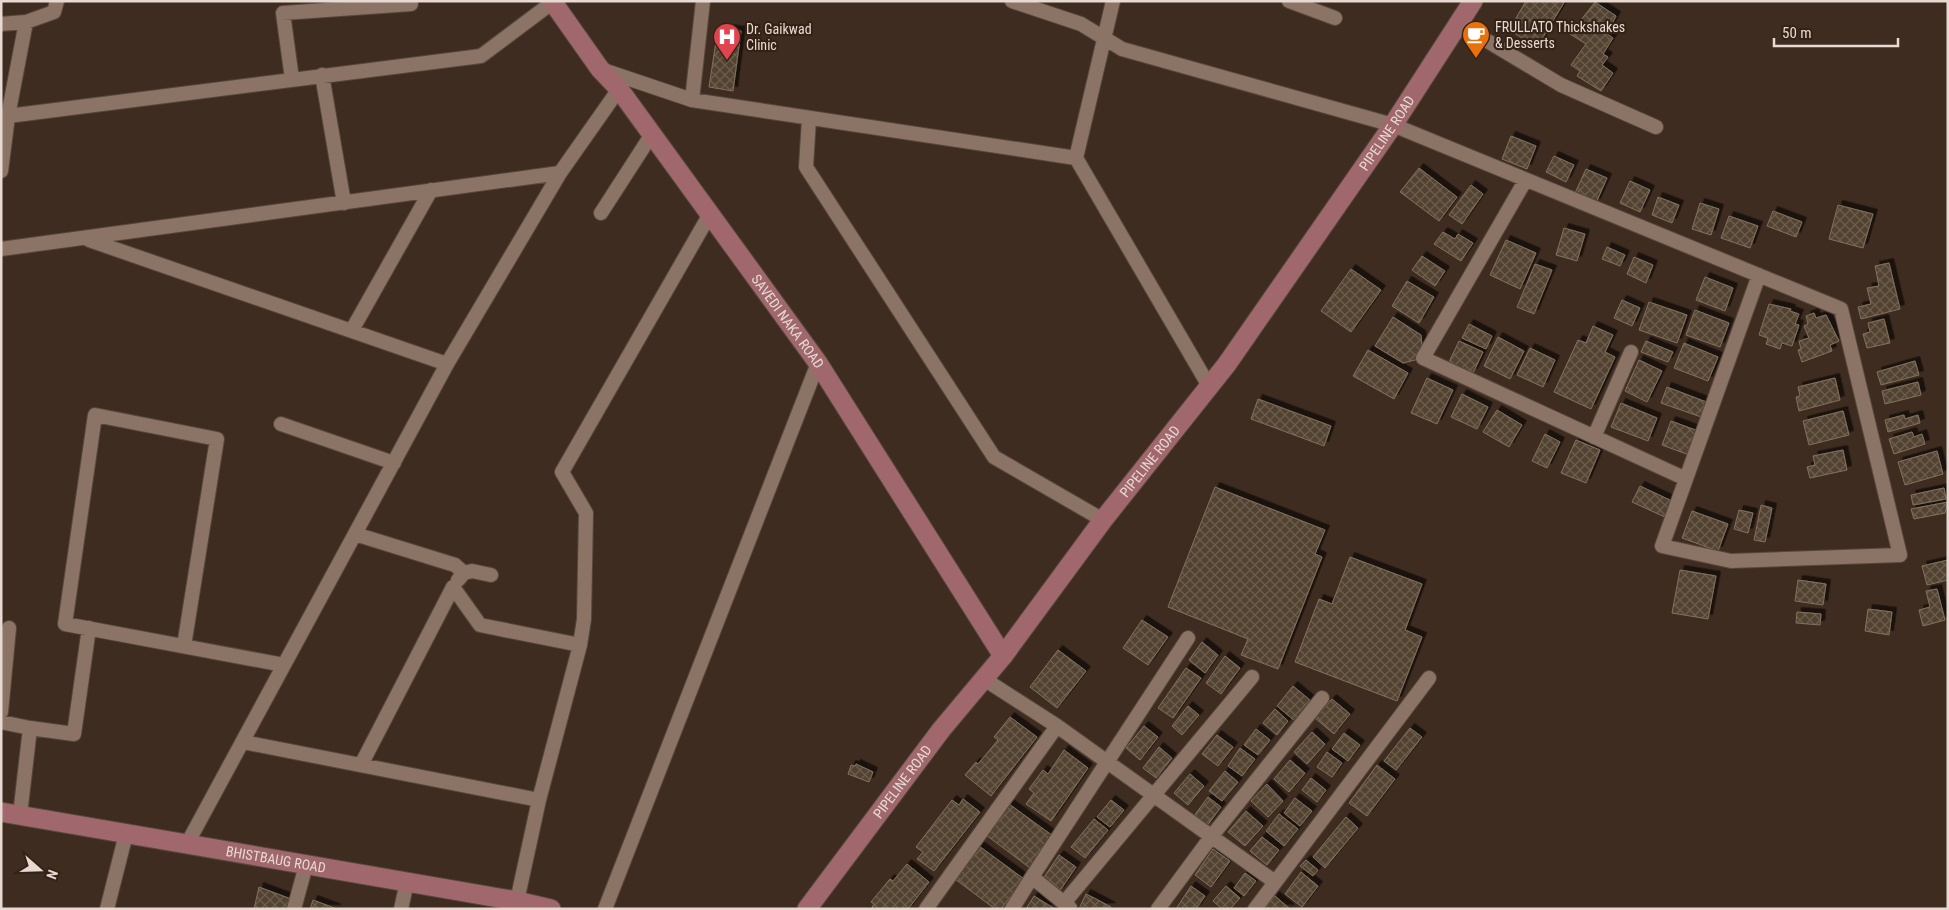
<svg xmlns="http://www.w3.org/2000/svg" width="1949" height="910" viewBox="0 0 1949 910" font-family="'Roboto Condensed',sans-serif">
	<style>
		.building { fill: url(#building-cross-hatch); stroke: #82715e; filter: url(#shadow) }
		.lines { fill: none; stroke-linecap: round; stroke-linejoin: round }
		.street-casing { stroke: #57473d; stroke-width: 16 }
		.secondary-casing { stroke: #57473d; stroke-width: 21 }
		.street { stroke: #8b7466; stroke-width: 14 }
		.secondary { stroke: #a0686d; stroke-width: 19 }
		.labels { text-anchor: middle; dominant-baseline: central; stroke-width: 4.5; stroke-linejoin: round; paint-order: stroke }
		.poi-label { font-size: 14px; fill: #e7dad2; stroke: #352216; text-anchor: start }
		.street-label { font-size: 14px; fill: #e7dad2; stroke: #352216 }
	</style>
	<defs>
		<pattern id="building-cross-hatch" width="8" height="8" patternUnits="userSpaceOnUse" patternTransform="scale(1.25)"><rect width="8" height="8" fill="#524331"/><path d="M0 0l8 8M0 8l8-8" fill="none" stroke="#6b5e4e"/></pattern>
		<filter id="shadow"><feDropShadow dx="4.5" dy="-4.5" stdDeviation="0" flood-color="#0009"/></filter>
	</defs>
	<rect width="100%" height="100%" fill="#3f2c20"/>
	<path class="building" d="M1526 1H1565L1537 47 1509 30Z
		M1595 2 1616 16 1607 34 1613 38 1603 54 1608 57 1602 65 1613 73 1601 91 1577 76 1580 71 1571 65 1586 44 1570 34Z
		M718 28 741 31 733 91 709 87Z
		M1511 136 1536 146 1527 169 1502 159Z
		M1554 156 1574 165 1566 182 1546 172Z
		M1419 168 1457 197 1439 221 1400 192Z
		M1586 169 1607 178 1596 203 1575 193Z
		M1630 181 1650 190 1640 212 1620 203Z
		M1471 185 1483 194 1462 224 1449 215Z
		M1658 197 1679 205 1672 223 1652 215Z
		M1700 203 1719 209 1711 235 1692 229Z
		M1838 205 1873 214 1863 248 1829 239Z
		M1773 211 1802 222 1796 237 1767 226Z
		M1729 216 1758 226 1750 248 1721 238Z
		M1564 228 1585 234 1577 261 1556 255Z
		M1443 232 1455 239 1458 234 1473 243 1461 261 1434 244Z
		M1506 240 1536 253 1520 289 1490 275Z
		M1607 247 1625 255 1620 266 1602 259Z
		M1422 256 1445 271 1435 286 1412 270Z
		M1634 257 1653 265 1646 283 1627 274Z
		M1889 263 1900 309 1861 319 1858 307 1871 304 1867 288 1879 286 1875 266Z
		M1535 264 1552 270 1534 314 1517 307Z
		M1351 269 1381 290 1351 332 1321 311Z
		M1705 277 1733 288 1725 311 1696 300Z
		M1407 281 1434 297 1419 323 1392 306Z
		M1622 300 1640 308 1632 326 1614 318Z
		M1649 302 1687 315 1677 343 1639 330Z
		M1769 304 1791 309 1790 311 1799 314 1795 324 1799 325 1792 346 1782 343 1780 349 1766 344 1768 338 1759 335Z
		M1695 310 1729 323 1720 347 1686 335Z
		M1814 313 1816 318 1826 315 1839 341 1830 345 1832 351 1802 362 1798 350 1801 349 1799 341 1809 338 1804 326 1808 324 1806 316Z
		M1393 317 1421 335 1423 358 1403 363 1375 346Z
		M1884 319 1890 343 1867 348 1863 334 1870 332 1868 323Z
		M1469 324 1492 336 1486 349 1462 338Z
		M1593 326 1613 335 1605 352 1615 357 1591 409 1554 392 1578 340 1586 343Z
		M1498 337 1524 351 1510 379 1484 366Z
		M1459 341 1483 352 1473 373 1449 362Z
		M1646 341 1673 352 1668 362 1641 352Z
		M1684 343 1718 357 1708 381 1674 368Z
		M1530 348 1555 360 1543 387 1517 375Z
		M1368 350 1408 373 1394 399 1353 376Z
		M1639 360 1662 371 1647 402 1625 391Z
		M1915 361 1919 375 1881 385 1877 372Z
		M1427 378 1453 390 1437 424 1411 413Z
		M1835 378 1840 400 1799 411 1796 397 1800 396 1798 387Z
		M1918 382 1921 395 1885 404 1882 391Z
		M1667 387 1709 403 1704 418 1661 403Z
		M1462 394 1488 407 1477 429 1451 417Z
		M1258 399 1331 426 1324 446 1251 419Z
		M1621 403 1657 418 1648 441 1611 427Z
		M1497 410 1522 425 1509 447 1483 432Z
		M1843 411 1849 435 1809 445 1803 421Z
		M1904 415 1905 419 1918 415 1920 423 1888 432 1885 420Z
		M1671 421 1698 431 1689 455 1662 445Z
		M1912 432 1914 437 1922 434 1925 444 1894 454 1889 439Z
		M1545 434 1560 442 1547 468 1532 461Z
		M1576 440 1600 450 1586 483 1561 473Z
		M1843 450 1847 470 1810 478 1807 467 1815 465 1813 456Z
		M1937 451 1943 474 1905 485 1898 462Z
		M1640 486 1674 502 1667 518 1632 502Z
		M1215 487 1325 530 1315 554 1322 557 1278 669 1241 655 1248 639 1168 607Z
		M1944 488 1946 499 1913 505 1911 495Z
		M1948 502 1945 513 1914 519 1911 509Z
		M1761 505 1772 508 1765 542 1754 540Z
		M1739 510 1753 513 1748 533 1734 529Z
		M1692 511 1728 524 1718 551 1682 538Z
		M1350 557 1422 584 1405 630 1422 637 1397 701 1295 662 1319 599 1332 604Z
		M1948 560V580L1927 585 1922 566Z
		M1680 570 1716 576 1708 619 1672 613Z
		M1798 580 1826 584 1823 605 1795 601Z
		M1937 589 1945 620 1923 626 1919 610 1930 607 1926 591Z
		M1868 609 1892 612 1889 635 1865 631Z
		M1797 612 1821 614 1820 625 1796 623Z
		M1142 620 1168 637 1148 665 1123 648Z
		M1202 642 1218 655 1205 673 1189 660Z
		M1058 650 1086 671 1057 708 1030 687Z
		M1225 656 1240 668 1221 694 1206 683Z
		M1186 668 1201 678 1173 718 1158 708Z
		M1293 686 1311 701 1295 721 1277 706Z
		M1332 699 1350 714 1334 734 1315 718Z
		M1188 706 1199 715 1182 735 1172 726Z
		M1275 709 1288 721 1277 735 1263 723Z
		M1010 717 1037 737 991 796 965 775 976 762 978 764 998 740 994 737Z
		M1144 726 1158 737 1140 760 1126 748Z
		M1410 728 1422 737 1396 770 1384 761Z
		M1256 729 1270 740 1258 755 1244 745Z
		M1312 732 1325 744 1307 764 1294 752Z
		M1344 733 1360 745 1348 761 1332 749Z
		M1217 735 1233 747 1218 766 1202 754Z
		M1159 747 1172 758 1156 778 1143 768Z
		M1240 748 1255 759 1242 776 1228 766Z
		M1064 750 1088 768 1051 821 1026 804 1034 793 1029 789 1043 770 1048 774Z
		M1327 752 1342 763 1332 777 1317 767Z
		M1290 760 1305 773 1289 792 1274 779Z
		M856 764 873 772 869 782 848 774 851 765 855 766Z
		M1377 765 1395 779 1367 816 1349 803Z
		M1225 771 1238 782 1222 801 1209 791Z
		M1190 774 1204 786 1188 805 1174 793Z
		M1311 778 1326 790 1317 802 1302 790Z
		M1267 784 1283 801 1268 817 1251 801Z
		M1208 797 1221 807 1207 826 1194 816Z
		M1295 798 1312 811 1300 826 1284 813Z
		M963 799 980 812 934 871 917 859 923 852 916 847 952 800 959 805Z
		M1111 800 1124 810 1110 827 1097 817Z
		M1009 804 1053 836 1030 868 986 835Z
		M1246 811 1263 826 1245 846 1228 832Z
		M1279 814 1298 829 1284 846 1266 831Z
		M1346 817 1358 828 1325 868 1313 857Z
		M1094 819 1108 830 1085 858 1071 847Z
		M1262 837 1279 850 1267 865 1250 851Z
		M979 846 1024 879 1001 909H995L955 879Z
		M1213 849 1230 861 1211 887 1195 875Z
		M1059 855 1076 867 1059 892 1042 880Z
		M1306 860 1318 870 1313 876 1300 866Z
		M907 864 929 882 908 909H871L874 904 871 902 890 879 893 881Z
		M1301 872 1318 886 1302 907 1285 894Z
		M1245 873 1256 881 1244 896 1234 888Z
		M1191 886 1205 896 1196 909H1176Z
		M1226 886 1240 898 1230 909H1222L1213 901Z
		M259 887 291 899 289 909H254Z
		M1086 894 1096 899 1111 907 1079 909Z
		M1034 896 1055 909H1026Z
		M1275 896 1290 909 1265 908Z
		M313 900 337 909H310Z"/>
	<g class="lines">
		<defs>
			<path id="street" d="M1012 1 1081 24 1122 49 1393 125 1841 309 1900 555 1731 561 1662 546 1759 275
				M1113 1 1076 158 1209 386
				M1289 1 1335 18
				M26 22 54 12 57 1
				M1 24 26 22 8 116 1 171
				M1459 24 1561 85 1656 127
				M603 70 692 100 1076 158
				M322 75 344 203
				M292 79 283 13 411 4
				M692 100 703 1
				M8 116 481 56 553 2
				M809 119 806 167 994 457 1103 520
				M1525 181 1423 358 1686 479
				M601 213 652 134
				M89 240 447 364
				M1 249 560 173
				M352 330 431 190
				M281 424 394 463
				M1594 437 1631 352
				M355 534 455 565 464 573
				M458 580 464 573 472 571 491 575
				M184 646 217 439 95 415 65 624 284 665
				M984 679 1057 726 1275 882
				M1 712 9 628
				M1 722 30 728
				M243 742 539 800
				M361 765 453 587 480 625 580 645 584 619 586 513 562 472 710 214
				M20 815 30 728 74 734 89 628
				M187 844 447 364 560 173 619 89
				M517 901 539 800 580 645
				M1064 903 1032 877 1188 638
				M1070 908 1064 903 1252 677
				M107 909 126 834
				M294 909 306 865
				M401 909 407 882
				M605 909 818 363
				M926 909 1057 726
				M1012 909 1032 877
				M1158 909 1211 837 1322 698
				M1255 909 1429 678"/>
			<g id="secondary">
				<path id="s1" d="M552 1 600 69 619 89 818 363 1003 656"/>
				<path id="s2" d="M1 812 517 901 551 909"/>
				<path id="s3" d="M807 909 941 730 1003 656 1103 520 1227 364 1393 125 1473 1"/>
			</g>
		</defs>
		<use href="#street" class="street-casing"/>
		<use href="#secondary" class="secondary-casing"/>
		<use href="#street" class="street"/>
		<use href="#secondary" class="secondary"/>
	</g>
	<defs>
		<symbol id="cafe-pin" viewBox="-11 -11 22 30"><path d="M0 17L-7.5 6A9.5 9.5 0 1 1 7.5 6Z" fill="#e8710a" stroke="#352216"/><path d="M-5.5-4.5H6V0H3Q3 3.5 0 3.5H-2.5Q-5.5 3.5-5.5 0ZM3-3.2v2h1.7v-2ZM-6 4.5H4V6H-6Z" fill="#fff"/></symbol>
		<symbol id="hospital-pin" viewBox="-11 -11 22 30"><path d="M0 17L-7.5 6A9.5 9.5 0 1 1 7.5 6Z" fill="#e0444e" stroke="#352216"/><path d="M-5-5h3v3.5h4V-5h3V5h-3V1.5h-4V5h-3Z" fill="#fff"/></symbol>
	</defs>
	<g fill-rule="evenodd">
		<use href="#cafe-pin" x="1460" y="19" width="32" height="43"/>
		<use href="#hospital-pin" x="711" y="21" width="32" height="43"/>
	</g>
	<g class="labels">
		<g class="poi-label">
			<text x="1495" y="27">FRULLATO Thickshakes<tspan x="1495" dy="16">&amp; Desserts</tspan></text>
			<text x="746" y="29">Dr. Gaikwad<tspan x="746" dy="16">Clinic</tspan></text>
		</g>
		<g class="street-label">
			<text stroke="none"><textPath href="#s3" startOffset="969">PIPELINE ROAD</textPath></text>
			<text stroke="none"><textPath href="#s1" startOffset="398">SAVEDI NAKA ROAD</textPath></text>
			<text stroke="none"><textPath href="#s3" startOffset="564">PIPELINE ROAD</textPath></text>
			<text stroke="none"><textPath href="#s3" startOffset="159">PIPELINE ROAD</textPath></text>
			<text stroke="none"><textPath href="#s2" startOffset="279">BHISTBAUG ROAD</textPath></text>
		</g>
	</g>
	<rect width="1949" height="910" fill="none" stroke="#e7dad2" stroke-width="5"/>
	<g transform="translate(40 870) rotate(110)" stroke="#352216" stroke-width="4" paint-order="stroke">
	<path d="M0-4L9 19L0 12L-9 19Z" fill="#e7dad2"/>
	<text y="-8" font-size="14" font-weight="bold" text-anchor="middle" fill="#e7dad2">N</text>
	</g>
	<path d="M1774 38v8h124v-8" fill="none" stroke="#e7dad2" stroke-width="2.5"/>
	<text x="1782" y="38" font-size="15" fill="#e7dad2" stroke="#352216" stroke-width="4" paint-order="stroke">50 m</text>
</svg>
